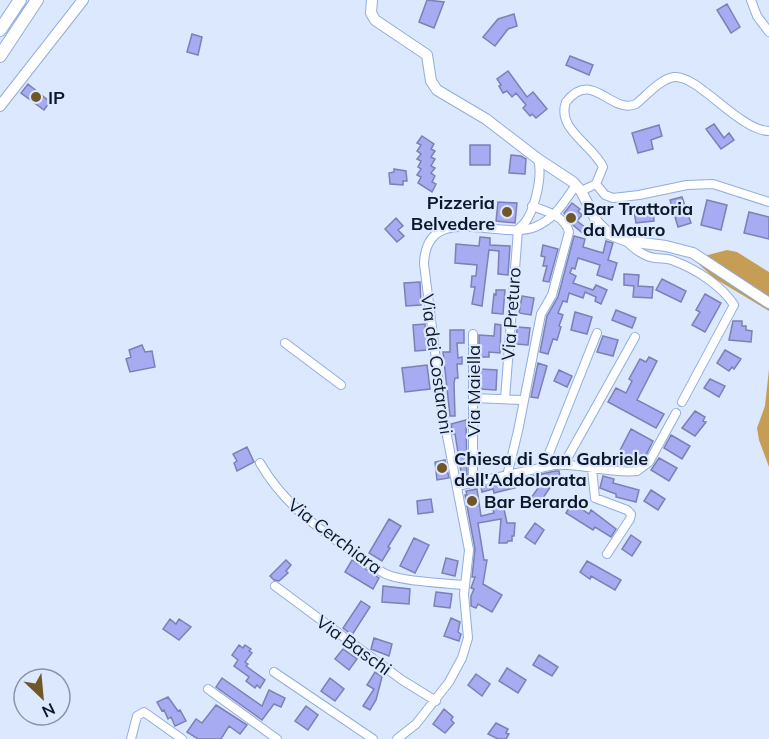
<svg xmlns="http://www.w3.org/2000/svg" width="769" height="739" viewBox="0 0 769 739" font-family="Mulish,sans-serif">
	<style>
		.forest { fill: #c59d55 }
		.building { fill: #a6abf2; stroke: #7c80b4; stroke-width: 1.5 }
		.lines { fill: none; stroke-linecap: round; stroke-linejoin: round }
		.minor-casing { stroke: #90adde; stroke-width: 10 }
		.major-casing { stroke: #90adde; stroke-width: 12 }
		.highway-casing { stroke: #90adde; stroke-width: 14 }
		.minor { stroke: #fff; stroke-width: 8 }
		.major { stroke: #fff; stroke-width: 10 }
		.highway { stroke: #fff; stroke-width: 12 }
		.poi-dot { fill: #715728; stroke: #dce8fd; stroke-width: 2 }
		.labels { text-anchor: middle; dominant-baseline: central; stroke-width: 4.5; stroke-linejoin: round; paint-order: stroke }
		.poi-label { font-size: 18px; font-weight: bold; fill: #0c1729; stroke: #dce8fd; text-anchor: start }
		.street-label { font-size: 18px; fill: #0c1729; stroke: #dce8fd }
	</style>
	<rect width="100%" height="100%" fill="#dce8fd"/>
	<path class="forest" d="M727 250 737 252 769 272V311L714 278 693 259Z
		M769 369V467L759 440 757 428 765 406Z"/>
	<path class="building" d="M427 0 444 2 434 28 419 22Z
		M727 4 740 27 731 33 717 10Z
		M514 14 517 26 508 29 495 46 483 37 498 19Z
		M192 34 202 37 198 55 187 52Z
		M570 56 593 65 589 75 566 65Z
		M508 71 527 97 533 92 547 109 536 118 532 114 530 116 523 108 526 105 516 93 512 97 507 91 503 93 499 86 501 85 497 79Z
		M28 84 50 102 44 110 21 93Z
		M714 124 724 138 729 133 734 140 721 149 706 129Z
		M659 125 662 136 651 140 653 149 638 153 632 133Z
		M422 136 434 144 431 149 435 151 431 157 435 159 431 166 435 168 431 173 435 176 432 182 436 184 432 192 418 183 421 177 417 175 421 169 418 167 421 161 417 159 421 154 417 151 421 145 417 143Z
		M470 145H490V165H470Z
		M511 155 521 156 526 159 525 174 509 173Z
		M394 169 406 171 407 181H403V185L390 184 389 173 394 172Z
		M682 197 691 223 678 227 670 200Z
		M707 200 727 205 721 230 701 225Z
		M498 202 517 203 515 223 496 221Z
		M572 203 580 209 578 211 582 215 577 221 590 231 586 236 574 226 564 213Z
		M653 208 654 221 636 223 634 211Z
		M749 212 769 217V239L744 233Z
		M396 218 403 226 398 230 404 236 397 242 385 229Z
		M574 236 585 239 583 247 603 253 606 241 613 243 608 260 617 263 612 280 597 275 600 265 578 258 575 269 572 268 570 273 576 276 573 283 593 290 596 285 607 290 601 304 595 301 596 297 585 292 583 298 569 293 567 302 563 301 558 313 563 315 559 326 561 327 557 340 553 339 548 354 540 352 547 316 558 297Z
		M480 237 490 238V245L510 246 508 275 498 274 499 251 489 250 482 306 472 304 475 287H471L472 276H476L477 265 455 263 456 244 479 246Z
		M543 245 558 249 549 282 543 281 547 266H543L545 257 541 256Z
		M624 274 639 275 638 286 653 287 652 298 633 297 634 286 624 285Z
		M662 279 686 291 681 302 656 290Z
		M420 282 421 305 406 306 404 283Z
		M496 290H505L503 314 492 313 494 294 496 295Z
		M705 294 721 303 705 332 692 325 700 312 696 310Z
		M522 296 534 298 531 315 519 313Z
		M616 310 636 318 632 328 612 320Z
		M575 312 592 317 587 334 571 330Z
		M733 321H742V326H746V330L752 331 751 342 729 340Z
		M425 324 428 350 415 351 413 325Z
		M495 324 501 325 500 353 489 352V357H479V335L494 336Z
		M517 327 530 328 528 345 516 344Z
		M450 330H464V343H457L458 358 462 357V364H457L458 378H455L454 383 455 416H450L443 352H450Z
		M603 336 618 340 613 356 597 352Z
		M142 345 145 352 152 351 155 367 130 372 126 359 131 357 129 350Z
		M725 350 741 359 734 369 732 367 729 371 717 363Z
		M649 357 657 361 637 400 664 414 656 428 608 402 616 388 626 393 632 381 629 379 640 359 646 362Z
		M538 363 547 366 538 398 531 397Z
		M427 365 430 389 405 392 402 368Z
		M480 369 497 370 496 390 479 389Z
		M559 370 572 376 567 387 554 381Z
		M710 379 725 386 719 397 704 388Z
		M695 411 705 417 703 421 706 422 695 436 682 428Z
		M466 420 467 477 462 478 455 434H453L451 424Z
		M631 429 653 441 646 455 635 465 628 463 627 465H619L614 462Z
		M671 435 690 446 682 459 664 448Z
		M247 447 254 462 237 471 234 463 237 461 233 454Z
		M659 458 677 468 669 481 651 470Z
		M445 460 449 478 437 480 435 462Z
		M555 471H559L560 477 543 481 551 486 539 504 531 498 543 481 494 493 493 489 482 492 481 487Z
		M603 476 614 479 613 483 639 490 636 502 616 497V494L600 488Z
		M477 489 481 516 494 513 492 506 503 504 507 523H515L514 536H512V541H508L507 543H499L501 519 478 523 484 560H487L483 584 502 595 492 612 478 604 476 608 471 606V596L474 589 471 588 475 577H472L475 549 465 495H467L466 491Z
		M651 490 665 499 658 510 644 501Z
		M431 499 433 512 418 514 417 501Z
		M572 503 589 514 591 510 616 529 611 537 595 527 593 530 566 513Z
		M389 519 401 526 388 547 390 548 382 561 369 553Z
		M535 523 544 530 535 544 525 537Z
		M631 535 641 542 632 556 622 549Z
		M414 538 429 545 415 573 400 566Z
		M446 558 458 561 455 576 442 573Z
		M286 560 291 565 286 571 288 573 279 581 274 580 270 576Z
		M352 560 379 578 373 589 345 572Z
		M587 561 621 580 615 590 591 576 590 579 580 572Z
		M383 586 410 589 409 604 382 602Z
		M436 592 452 594 450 608 434 606Z
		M361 601 370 607 352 635 343 628Z
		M451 618 460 622 458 632 461 634 459 641 444 636Z
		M170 619 176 624 179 619 191 627 179 640 163 629Z
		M374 638 392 644 389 656 371 649Z
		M239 645 243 648 245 645 251 649 249 651 252 653 245 662 248 664 246 666 265 680 260 688 257 685 255 688 246 681 249 677 234 666 238 660 232 655Z
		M343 649 357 659 349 670 335 659Z
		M539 655 558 667 552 676 533 665Z
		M507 668 526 680 518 693 499 681Z
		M375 672 382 677 376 700 370 710 363 706 374 689 367 685Z
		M476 674 490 684 482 696 468 685Z
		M222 678 262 706 269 690 285 698 281 707 274 704 262 720 216 687Z
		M330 678 344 689 335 701 321 691Z
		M168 697 178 711 180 710 186 721 175 726 171 717 168 719 164 710 162 711 157 702Z
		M216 705 247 725 240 734 229 726 221 739H198L187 732 196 719 202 723Z
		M306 706 318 715 308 730 295 721Z
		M444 709 453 717 451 720 454 723 445 733 433 724Z
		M496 723 508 729 506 733 509 734 506 739H498L488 734Z"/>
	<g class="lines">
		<defs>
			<path id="minor" d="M751 0 757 16 769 32
				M596 184 605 195 613 198 639 195 687 185 713 184 769 202
				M581 191 596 184 603 167C593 145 556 129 566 102 592 68 611 115 636 104 646 96 660 79 674 77 697 74 740 131 769 131
				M518 229C534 219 543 177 538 159
				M627 241C633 249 646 257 655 258 662 259 668 258 674 261 696 269 722 286 734 305L682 402
				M473 334V483
				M285 343 341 385
				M473 398 523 400
				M505 399 518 230
				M260 463C283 503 318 529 356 554 367 562 378 572 391 576 411 582 442 583 464 585
				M564 464 635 337
				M544 466 597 333
				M592 469 595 498 627 510 631 514 630 519 607 554
				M507 476 518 431 541 314 552 295 569 232C565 216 546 211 532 206
				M457 486 554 465C581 463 609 474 637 471L649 462 676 413
				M275 586 402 680 436 701
				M274 672 373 739
				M208 689 277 739
				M131 739 137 716 144 712 182 739
				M397 739 416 724 449 682 462 658 468 638 464 594 469 550 443 415 424 264C426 200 500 241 535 227 555 219 564 202 576 185"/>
			<path id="major" d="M372 0 371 13 375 20 427 55 431 81 437 90 486 119 538 159 573 182 581 191 597 222 609 234 627 241 666 246 693 253 769 303
				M0 106 83 0"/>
			<path id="highway" d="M0 30 20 0
				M0 56 37 0"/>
		</defs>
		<use href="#minor" class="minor-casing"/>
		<use href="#major" class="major-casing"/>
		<use href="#highway" class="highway-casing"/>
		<use href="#minor" class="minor"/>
		<use href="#major" class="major"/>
		<use href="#highway" class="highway"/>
	</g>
	<g class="poi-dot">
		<circle cx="36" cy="97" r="6"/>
		<circle cx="507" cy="212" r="6"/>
		<circle cx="571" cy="218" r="6"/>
		<circle cx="442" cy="468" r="6"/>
		<circle cx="472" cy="501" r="6"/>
	</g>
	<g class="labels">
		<g class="poi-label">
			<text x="48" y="97">IP</text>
			<text x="495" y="202" text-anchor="end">Pizzeria<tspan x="495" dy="21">Belvedere</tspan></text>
			<text x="583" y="208">Bar Trattoria<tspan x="583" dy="21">da Mauro</tspan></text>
			<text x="454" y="458">Chiesa di San Gabriele<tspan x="454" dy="21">dell'Addolorata</tspan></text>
			<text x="484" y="501">Bar Berardo</text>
		</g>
		<g class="street-label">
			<text transform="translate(511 314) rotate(-86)">Via Preturo</text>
			<text transform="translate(437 364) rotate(82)">Via dei Costaroni</text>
			<text transform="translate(473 391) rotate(-90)">Via Maiella</text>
			<text transform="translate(335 536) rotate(37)">Via Cerchiara</text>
			<text transform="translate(354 645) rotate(36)">Via Baschi</text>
		</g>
	</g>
	<g transform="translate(42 697) rotate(154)"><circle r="28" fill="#dce8fd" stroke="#8994a8" stroke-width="1.5"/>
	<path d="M0-4.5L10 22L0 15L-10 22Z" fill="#715728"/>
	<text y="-9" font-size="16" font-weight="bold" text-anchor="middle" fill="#0c1729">N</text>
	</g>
</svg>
